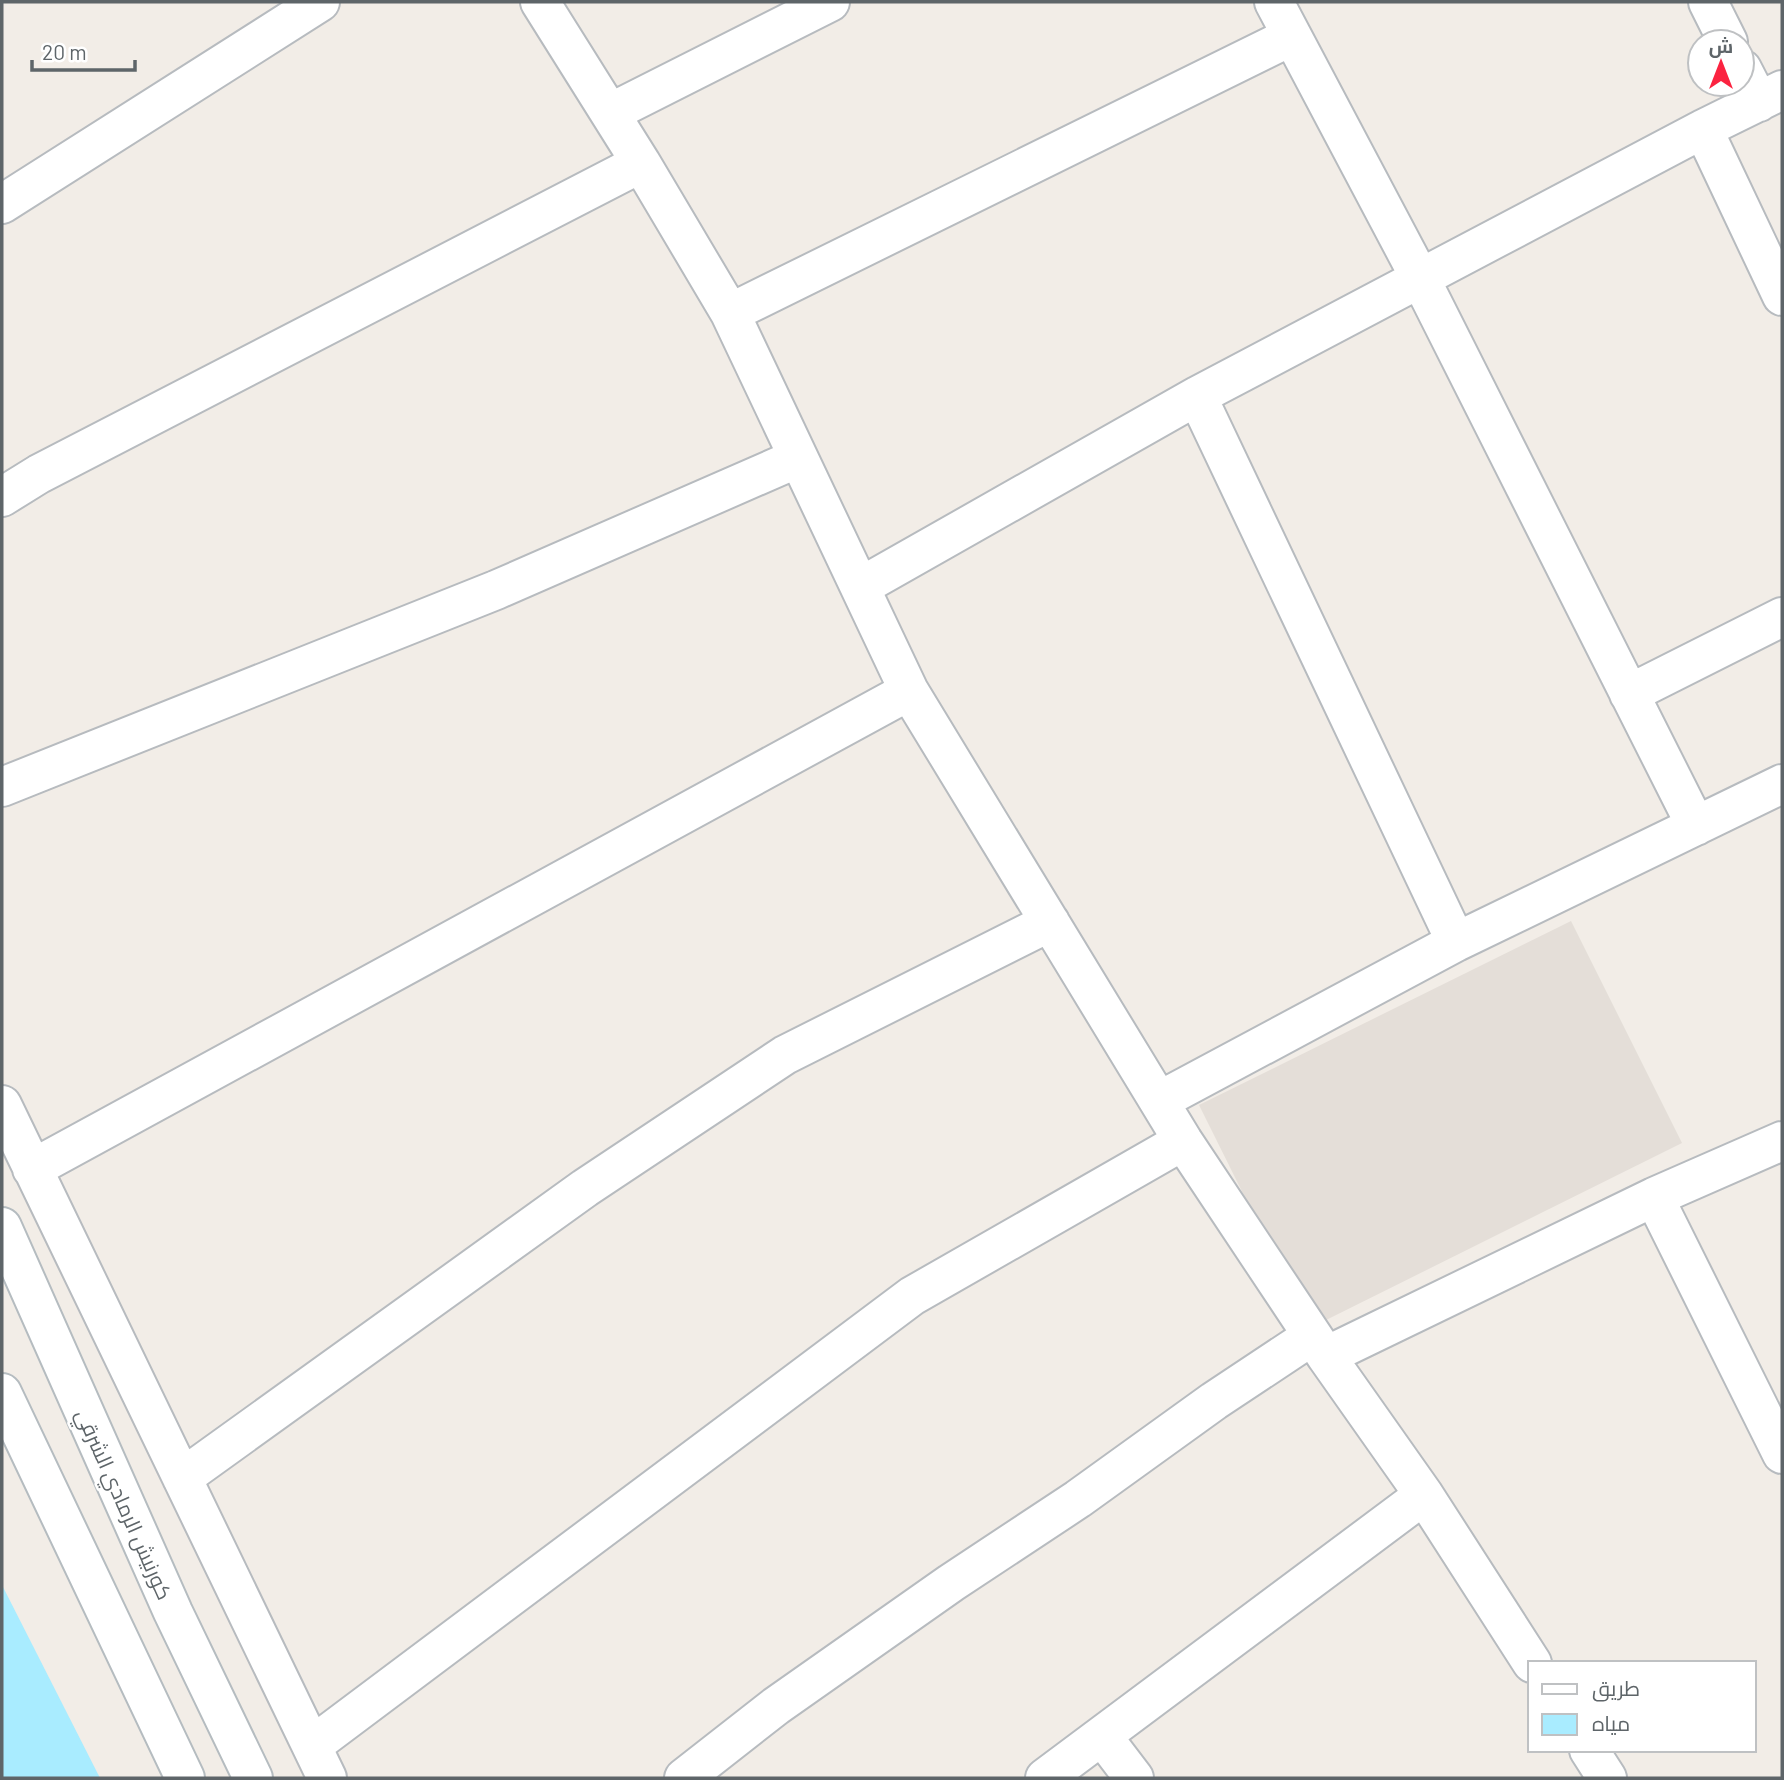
<svg xmlns="http://www.w3.org/2000/svg" width="1784" height="1780" viewBox="0 0 1784 1780" font-family="Barlow,Cairo,sans-serif">
	<style>
		.education { fill: #e4ded8 }
		.water { fill: #a9ecff }
		.lines { fill: none; stroke-linecap: round; stroke-linejoin: round }
		.street-casing { stroke: #b7bbbf; stroke-width: 42 }
		.secondary-casing { stroke: #b5bcc0; stroke-width: 42 }
		.street { stroke: #fff; stroke-width: 38 }
		.secondary { stroke: #fff; stroke-width: 38 }
		.labels { text-anchor: middle; dominant-baseline: central; stroke-width: 5; stroke-linejoin: round; paint-order: stroke }
		.street-label { font-size: 21px; fill: #5e6569; stroke: #fff }
	</style>
	<rect width="100%" height="100%" fill="#f2ede7"/>
	<path class="education" d="M1571 921 1682 1143 1310 1328 1199 1105Z"/>
	<path class="water" d="M2 1585 100 1778H2Z"/>
	<g class="lines">
		<defs>
			<path id="street" d="M540 2 641 163 730 313 909 691 1183 1141 1326 1356 1424 1495 1532 1663
				M1274 2 1420 278 1696 826
				M1708 2 1728 42
				M1742 69 1759 102
				M610 113 830 2
				M1703 129 1782 296
				M2 204 320 2
				M730 313 1292 36
				M1197 396 1456 942
				M2 497 39 474 641 163
				M860 587 1197 396 1703 129 1782 90
				M1629 694 1782 617
				M2 787 496 590 798 458
				M1159 1101 1456 942 1782 784
				M2 1105 327 1778
				M32 1169 909 691
				M1654 1197 1782 1454
				M1326 1356 1654 1197 1782 1141
				M182 1478 585 1188 785 1055 1050 922
				M1102 1736 1134 1778
				M313 1745 912 1296 1183 1141
				M1589 1750 1607 1778
				M684 1778 776 1706 951 1583 1078 1499 1214 1401 1312 1336
				M1045 1778 1424 1495"/>
			<path id="secondary" d="M2 1227 173 1612 253 1778
				M2 1393 185 1778"/>
		</defs>
		<use href="#street" class="street-casing"/>
		<use href="#secondary" class="secondary-casing"/>
		<use href="#street" class="street"/>
		<use href="#secondary" class="secondary"/>
	</g>
	<g class="labels">
		<g class="street-label">
			<text transform="translate(125 1504) rotate(66)">كورنيش الرمادي الشرقي</text>
		</g>
	</g>
	<rect width="1784" height="1780" fill="none" stroke="#5e6569" stroke-width="7"/>
	<rect x="1528" y="1661" width="228" height="91" fill="#ffffff" stroke="#bfc1c3" stroke-width="2"/>
	<rect x="1542" y="1684" width="35" height="10" fill="#ffffff" stroke="#bfc1c3" stroke-width="2"/>
	<text x="1592" y="1696" font-size="21" fill="#5e6569">طريق</text>
	<rect x="1542" y="1714" width="35" height="21" fill="#a9ecff" stroke="#bfc1c3" stroke-width="2"/>
	<text x="1592" y="1731" font-size="21" fill="#5e6569">مياه</text>
	<g transform="translate(1721 63)"><circle r="33" fill="#ffffff" stroke="#bfc1c3" stroke-width="2"/>
	<path d="M0-5L12 26L0 18L-12 26Z" fill="#fb2340"/>
	<text y="-10" font-size="19" font-weight="bold" text-anchor="middle" fill="#5e6569">ش</text>
	</g>
	<path d="M32 60v10h103v-10" fill="none" stroke="#5e6569" stroke-width="3.5"/>
	<text x="42" y="60" font-size="21" fill="#5e6569" stroke="#ffffff" stroke-width="5" paint-order="stroke">20 m</text>
</svg>
